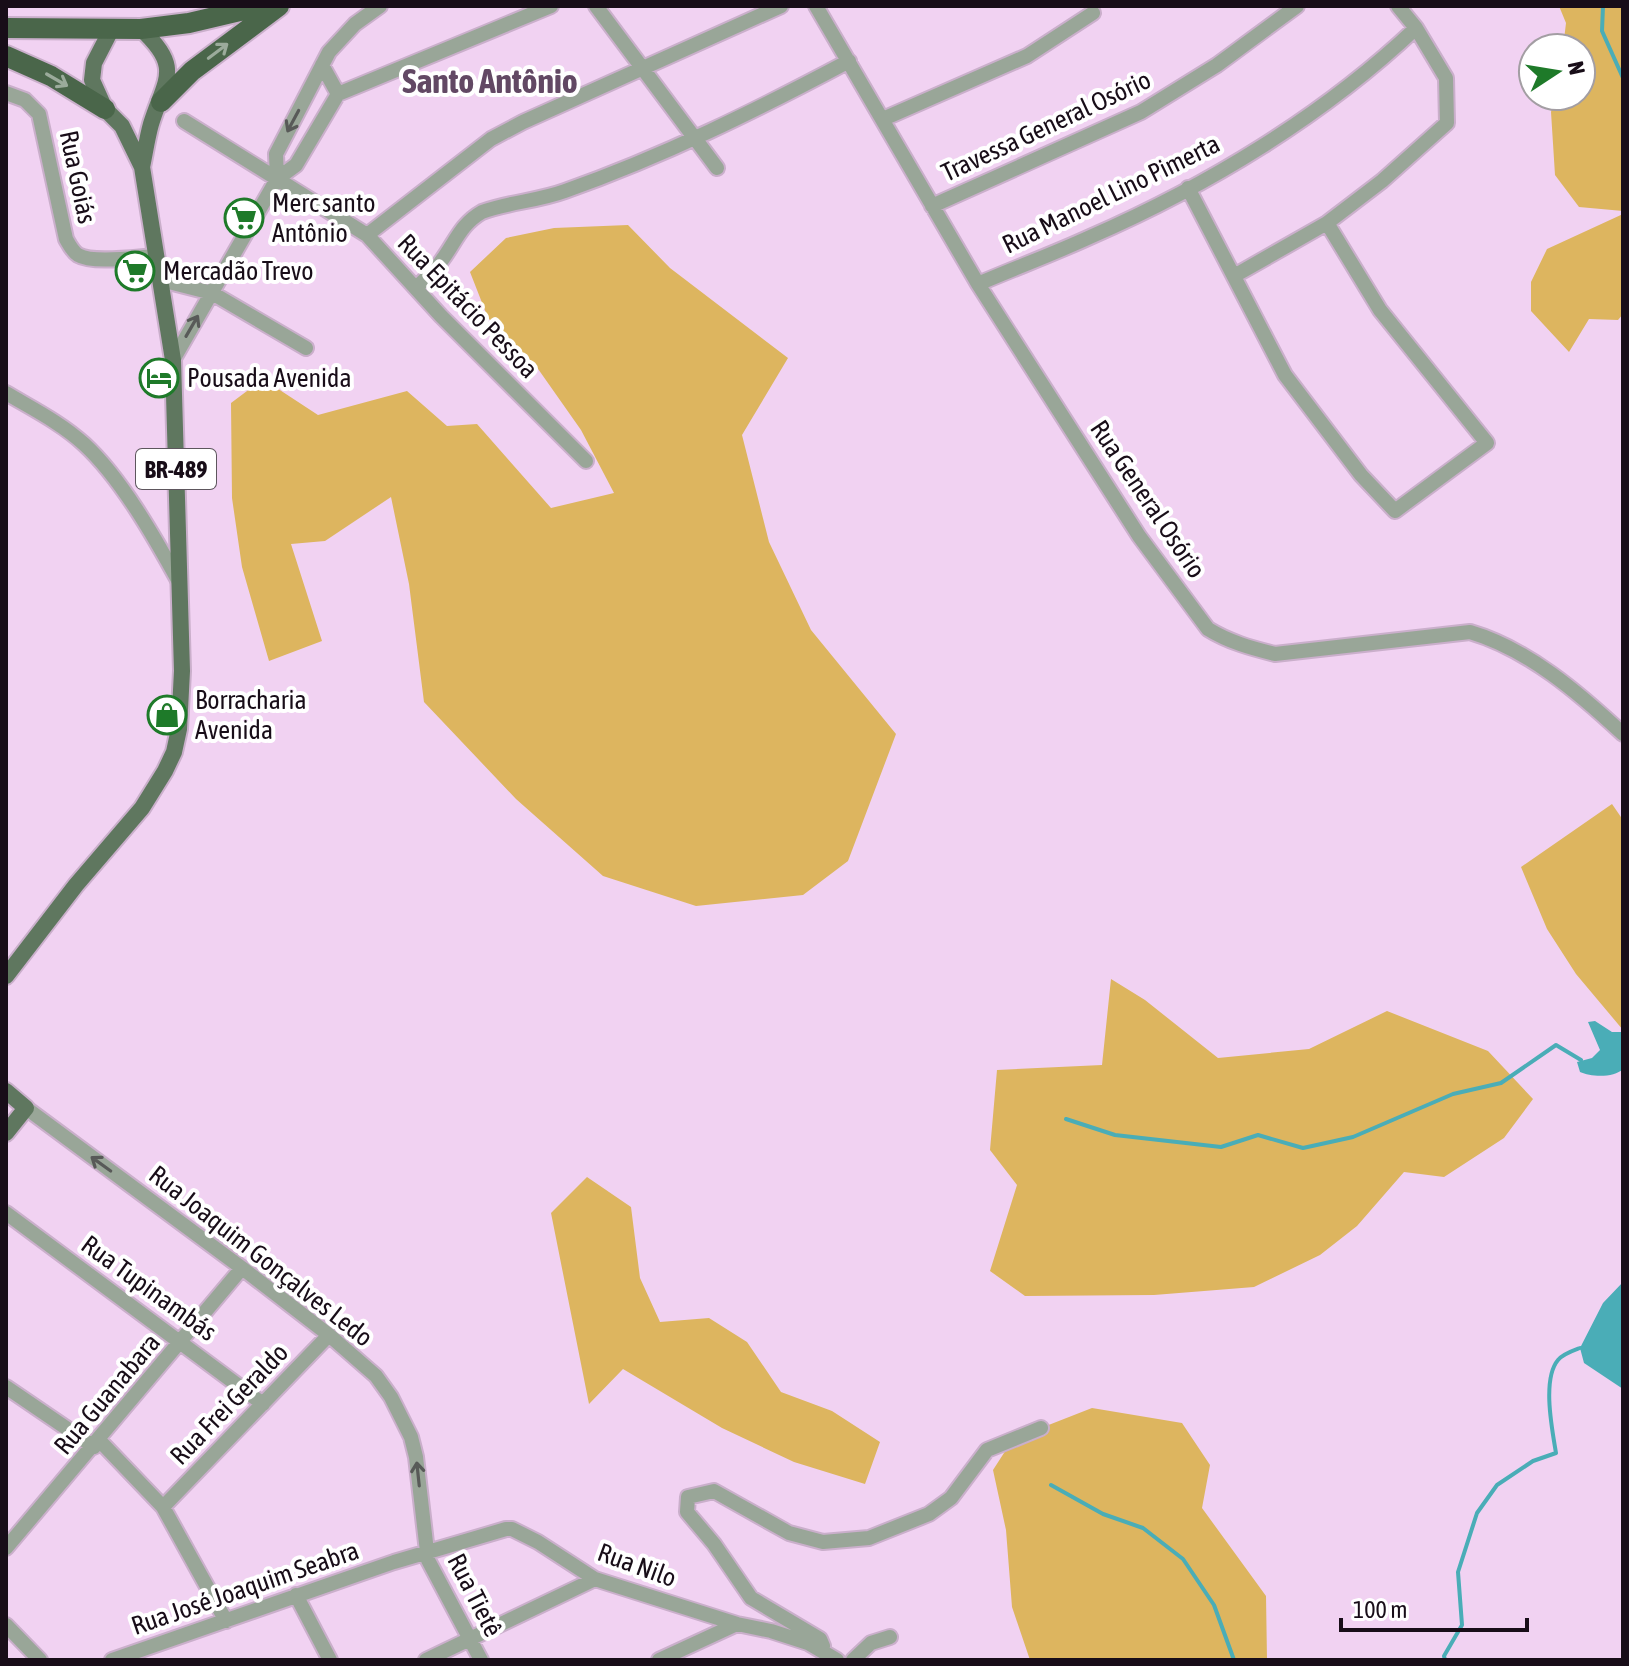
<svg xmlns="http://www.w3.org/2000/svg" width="1629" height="1666" viewBox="0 0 1629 1666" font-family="'Asap Condensed',sans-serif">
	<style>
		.green { fill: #ddb55f }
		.water { fill: #4aadb7 }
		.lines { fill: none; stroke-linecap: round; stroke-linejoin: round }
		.stream { stroke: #4aadb7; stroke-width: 4 }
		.minor-casing { stroke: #caafcb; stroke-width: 18 }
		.major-casing { stroke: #caafcb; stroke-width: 20 }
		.highway-casing { stroke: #caafcb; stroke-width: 24 }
		.minor { stroke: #99a698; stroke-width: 14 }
		.major { stroke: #5f775f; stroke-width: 16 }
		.highway { stroke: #4a664a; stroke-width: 20 }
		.oneway { stroke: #9bab9b }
		.oneway2 { stroke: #585a58 }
		.labels { text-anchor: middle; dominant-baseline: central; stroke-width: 8; stroke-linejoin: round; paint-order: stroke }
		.shield { fill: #fff; stroke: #5d565d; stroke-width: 2 }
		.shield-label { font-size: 24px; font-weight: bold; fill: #180d18 }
		.street-label { font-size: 26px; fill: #180d18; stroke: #fff }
		.poi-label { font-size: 26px; fill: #180d18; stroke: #fff; text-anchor: start }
		.district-label { font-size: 34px; font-weight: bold; fill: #624864; stroke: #fff }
	</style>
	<rect width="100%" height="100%" fill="#f1d2f2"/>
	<path class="green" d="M1559 6H1623V211L1579 207 1555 175 1551 112 1555 96H1581V48H1563L1566 23Z
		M1623 214V314L1618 320 1589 319 1569 352 1531 311V282L1547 249Z
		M628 225 670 268 788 358 742 435 769 542 811 630 896 734 848 861 803 895 696 906 603 876 516 799 424 702 409 584 391 497 325 541 291 544 322 641 269 661 242 567 232 498 231 403 263 379 318 415 407 391 447 426 477 424 551 508 614 493 581 430 536 366 488 318 470 272 506 238 554 228Z
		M1612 804 1623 820V1030L1576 974 1547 929 1521 867Z
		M1111 979 1145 1000 1218 1058 1309 1049 1387 1011 1488 1051 1533 1099 1504 1138 1444 1177 1404 1172 1357 1226 1320 1255 1254 1287 1154 1295 1025 1296 990 1271 1017 1185 990 1150 997 1070 1102 1065Z
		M587 1177 631 1207 640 1278 660 1322 709 1318 747 1342 781 1392 832 1411 880 1442 865 1484 794 1462 722 1428 623 1369 589 1404 551 1213Z
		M1092 1408 1182 1423 1210 1465 1202 1508 1266 1596 1267 1660H1185L1184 1658 1181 1660H1030L1012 1607 1006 1530 993 1470 1013 1439Z"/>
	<path class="water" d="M1595 1021 1612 1032H1623V1069C1614 1078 1591 1077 1580 1072L1577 1062 1592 1058 1600 1050 1588 1022Z
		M1623 1282V1389L1584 1363 1580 1348 1603 1303Z"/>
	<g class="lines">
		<path class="stream" d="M1603 6 1602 31 1623 78
			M1066 1119 1115 1135 1221 1147 1258 1135 1303 1148 1353 1137 1453 1094 1501 1083 1556 1045 1581 1060
			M1051 1485 1103 1514 1143 1528 1183 1559 1214 1605 1234 1660
			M1445 1660 1444 1656 1462 1625 1458 1572 1477 1513 1497 1485 1533 1461 1556 1453C1552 1429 1542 1379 1558 1360 1563 1354 1572 1351 1580 1348"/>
		<defs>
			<path id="minor" d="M596 6 717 168
				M816 6 978 284 1139 536 1208 629C1229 642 1251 648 1275 654L1470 632C1528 649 1579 693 1623 734
				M322 65 338 94
				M6 93 25 100 39 114 66 239C69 244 72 251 78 255 93 264 138 257 156 256
				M338 94 551 6
				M883 119 1027 56 1093 13
				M184 121 367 235 441 316 586 461
				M277 179 276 154 329 52 355 24 380 6
				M1188 188 1285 375 1361 475 1395 511 1487 443 1380 310 1327 223
				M932 206 1141 112 1217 65 1297 6
				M367 235 491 139 523 122 781 6
				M1234 276 1327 223 1382 181 1447 123 1446 78 1416 28 1398 6
				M161 280 212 293 306 348
				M978 284C1015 268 1053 254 1090 237 1207 186 1323 116 1416 28
				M416 288C425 279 435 271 442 260 456 241 461 224 482 212 509 202 538 201 565 191 664 156 757 110 849 61
				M173 360 277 179 296 165 338 94
				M6 393C33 409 61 423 84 444 121 478 155 538 179 582
				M26 1108 242 1268 329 1335 376 1376 391 1397 411 1437 416 1457 428 1560 481 1660
				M6 1213 263 1404
				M6 1387 94 1447
				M99 1440 163 1507 226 1621
				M163 1507 329 1335
				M6 1548 242 1268
				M296 1595 330 1660
				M6 1625 40 1660
				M823 1646 820 1639 751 1598 714 1544 687 1512 688 1497 714 1491 789 1533 823 1542 869 1538 929 1514 951 1498 987 1450 1041 1428
				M112 1660 394 1562 506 1529H512L538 1542 595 1579 737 1624 771 1631 808 1643 837 1660
				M426 1660 595 1579
				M659 1660 737 1624
				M853 1660 871 1643 890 1637"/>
			<path id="major" d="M141 29C183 68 165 79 151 124 147 138 145 153 142 167
				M6 976 76 885 142 808 165 771 174 752 179 729 182 671 173 360 142 167 122 126 105 109 92 80 94 63 111 30
				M6 1091 26 1108 6 1133"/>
			<path id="highway" d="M6 28 141 29 189 23 261 6
				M6 56 51 76 105 109
				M161 102 192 71 279 6"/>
		</defs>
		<use href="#minor" class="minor-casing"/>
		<use href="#major" class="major-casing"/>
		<use href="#highway" class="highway-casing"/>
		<use href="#minor" class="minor"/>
		<use href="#major" class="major"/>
		<use href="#highway" class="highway"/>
	</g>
	<defs><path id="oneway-shaft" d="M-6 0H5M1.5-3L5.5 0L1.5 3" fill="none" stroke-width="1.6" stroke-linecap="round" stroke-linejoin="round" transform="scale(2)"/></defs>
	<g class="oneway">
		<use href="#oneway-shaft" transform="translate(218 51) rotate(-37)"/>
		<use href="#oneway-shaft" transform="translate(57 80) rotate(30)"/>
	</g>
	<g class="oneway2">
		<use href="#oneway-shaft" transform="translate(293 121) rotate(118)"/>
		<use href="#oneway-shaft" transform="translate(192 326) rotate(-60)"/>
		<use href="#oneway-shaft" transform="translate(101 1164) rotate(-144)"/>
		<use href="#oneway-shaft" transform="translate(418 1474) rotate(-96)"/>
	</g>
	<defs>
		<symbol id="supermarket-ring" viewBox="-11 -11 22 22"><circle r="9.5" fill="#fff" stroke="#1e7a29" stroke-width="1.5"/><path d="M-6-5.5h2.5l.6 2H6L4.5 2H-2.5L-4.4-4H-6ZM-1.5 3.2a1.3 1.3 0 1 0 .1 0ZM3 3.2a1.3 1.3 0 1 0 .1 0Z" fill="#1e7a29"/></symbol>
		<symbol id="hotel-ring" viewBox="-11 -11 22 22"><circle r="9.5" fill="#fff" stroke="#1e7a29" stroke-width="1.5"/><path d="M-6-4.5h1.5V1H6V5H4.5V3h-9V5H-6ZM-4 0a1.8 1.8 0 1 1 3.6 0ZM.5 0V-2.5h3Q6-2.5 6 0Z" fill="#1e7a29"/></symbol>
		<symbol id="shop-ring" viewBox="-11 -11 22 22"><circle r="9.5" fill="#fff" stroke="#1e7a29" stroke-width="1.5"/><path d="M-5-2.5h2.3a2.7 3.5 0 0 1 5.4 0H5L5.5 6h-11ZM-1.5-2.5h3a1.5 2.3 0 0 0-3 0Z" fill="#1e7a29"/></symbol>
	</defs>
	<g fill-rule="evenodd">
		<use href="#supermarket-ring" x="222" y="196" width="44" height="44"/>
		<use href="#supermarket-ring" x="113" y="249" width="44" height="44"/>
		<use href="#hotel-ring" x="137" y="356" width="44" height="44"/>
		<use href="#shop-ring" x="145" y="693" width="44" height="44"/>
	</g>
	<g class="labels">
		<rect class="shield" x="136" y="449" width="80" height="40" rx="6"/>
		<g class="shield-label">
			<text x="176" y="469">BR-489</text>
		</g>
		<g class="street-label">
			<text transform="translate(1046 126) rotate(-25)">Travessa General Osório</text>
			<text transform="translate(78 177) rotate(78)">Rua Goiás</text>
			<text transform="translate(1111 194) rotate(-26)">Rua Manoel Lino Pimerta</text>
			<text transform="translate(468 306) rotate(46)">Rua Epitácio Pessoa</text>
			<text transform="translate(1148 499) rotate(56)">Rua General Osório</text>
			<text transform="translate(261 1256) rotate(38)">Rua Joaquim Gonçalves Ledo</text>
			<text transform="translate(149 1288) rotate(36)">Rua Tupinambás</text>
			<text transform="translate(107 1394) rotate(-50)">Rua Guanabara</text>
			<text transform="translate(229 1404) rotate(-46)">Rua Frei Geraldo</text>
			<text transform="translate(637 1565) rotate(20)">Rua Nilo</text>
			<text transform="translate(245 1588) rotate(-19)">Rua José Joaquim Seabra</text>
			<text transform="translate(475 1595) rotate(63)">Rua Tietê</text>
		</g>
		<g class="poi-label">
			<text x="272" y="203">Merc santo<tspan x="272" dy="30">Antônio</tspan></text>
			<text x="163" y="271">Mercadão Trevo</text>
			<text x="187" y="378">Pousada Avenida</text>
			<text x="195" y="700">Borracharia<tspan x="195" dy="30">Avenida</tspan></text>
		</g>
		<g class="district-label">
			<text x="490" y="80">Santo Antônio</text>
		</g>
	</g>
	<rect width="1629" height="1666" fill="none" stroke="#180d18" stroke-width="16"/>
	<g transform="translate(1557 72) rotate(78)"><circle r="38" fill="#ffffff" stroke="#a39ea3" stroke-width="2"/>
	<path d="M0-6L14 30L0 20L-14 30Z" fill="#1e7a29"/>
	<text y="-12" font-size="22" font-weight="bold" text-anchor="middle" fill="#180d18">N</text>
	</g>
	<path d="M1341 1618v12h186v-12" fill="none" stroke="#180d18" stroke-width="4"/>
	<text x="1353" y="1618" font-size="24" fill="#180d18" stroke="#ffffff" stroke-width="6" paint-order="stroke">100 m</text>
</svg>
